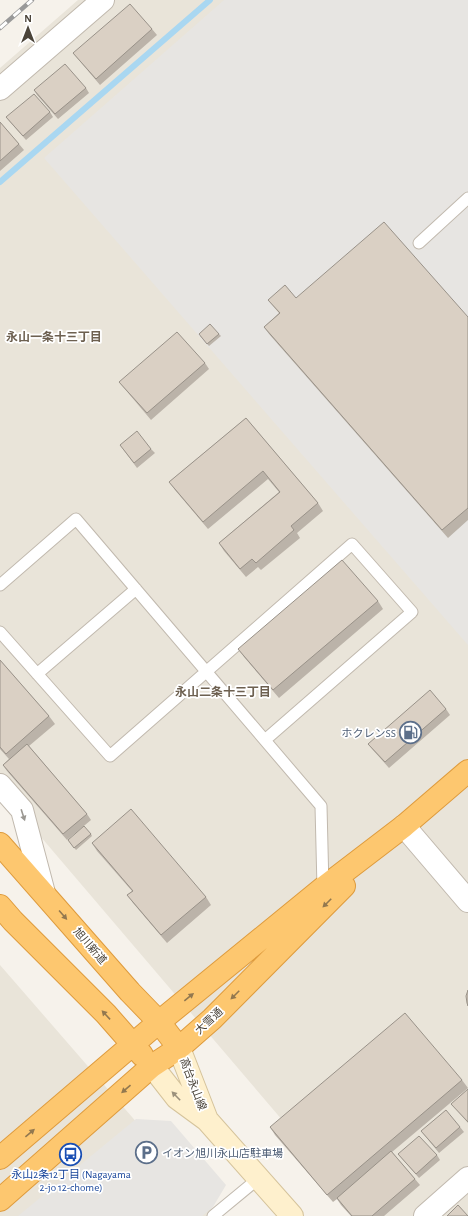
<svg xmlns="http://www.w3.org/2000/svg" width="468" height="1216" viewBox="0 0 468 1216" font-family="'Alegreya Sans','Noto Sans JP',sans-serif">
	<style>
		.residential { fill: #e9e4d9 }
		.parking { fill: #e7e5e2 }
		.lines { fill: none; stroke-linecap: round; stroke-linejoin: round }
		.stream { stroke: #a9d7f1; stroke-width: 6 }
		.lane-casing { stroke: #c1b9ae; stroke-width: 13 }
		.street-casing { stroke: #c1b9ae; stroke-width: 24 }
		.secondary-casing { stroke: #d5c39b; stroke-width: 24 }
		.highway-casing { stroke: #de9b3d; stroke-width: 24 }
		.lane { stroke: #fff; stroke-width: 11 }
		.street { stroke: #fff; stroke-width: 22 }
		.secondary { stroke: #fef0cd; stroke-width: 22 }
		.highway { stroke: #fdc76f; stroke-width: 22 }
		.rail-casing { stroke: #999; stroke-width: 4.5 }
		.rail { stroke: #fff; stroke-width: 3; stroke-dasharray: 9; stroke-linecap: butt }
		.wall { fill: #bbb3a9 }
		.building { fill: #dad0c4; stroke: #999289 }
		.oneway { fill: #9b9892 }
		.oneway2 { fill: #92784f }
		.oneway3 { fill: #9b917c }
		.labels { text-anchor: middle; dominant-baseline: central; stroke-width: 3.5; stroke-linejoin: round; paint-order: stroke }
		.service-label { font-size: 11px; fill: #4e5e75; stroke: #fff; text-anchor: end }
		.street-label { font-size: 11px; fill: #4a4339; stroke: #fff }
		.transit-label { font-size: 11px; fill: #164399; stroke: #fff }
		.neighbourhood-label { font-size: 12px; font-weight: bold; fill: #6d6050; stroke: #fff }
	</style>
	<rect width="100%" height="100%" fill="#f6f2eb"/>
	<path class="residential" d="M78 0H468V1216H364L0 789V68Z
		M0 965 218 1216H0Z"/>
	<path class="parking" d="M224 0H468V319L302 306 274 308 468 520V645L44 158Z
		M136 1119 171 1121 226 1185 213 1207 202 1216H18Z"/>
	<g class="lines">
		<path class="stream" d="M0 182 210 0"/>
		<defs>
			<path id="lane" d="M419 243 468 198
				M0 585 76 519 321 806 323 888
				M0 632 110 756 352 544 412 612 265 740
				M37 674 136 589
				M213 1216 259 1178"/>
			<path id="street" d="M0 89 103 0
				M0 785 22 810 44 893
				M404 826 468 901
				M425 1216 468 1178"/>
			<path id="secondary" d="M179 1048 207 1120
				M152 1066 177 1098 207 1120 292 1216"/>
			<path id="highway" d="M0 844 130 992 159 1022 179 1048
				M0 906 13 921 106 1014 142 1055
				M0 1158 159 1022 323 888 404 826 468 771
				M0 1200 152 1066 179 1048 212 1019 344 886"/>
		</defs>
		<use href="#lane" class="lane-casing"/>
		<use href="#street" class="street-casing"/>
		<use href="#secondary" class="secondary-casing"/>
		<use href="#highway" class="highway-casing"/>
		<use href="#lane" class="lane"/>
		<use href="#street" class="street"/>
		<use href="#secondary" class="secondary"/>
		<use href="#highway" class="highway"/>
		<defs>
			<path id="rail" d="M0 28 32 0"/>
		</defs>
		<use href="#rail" class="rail-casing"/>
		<use href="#rail" class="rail"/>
	</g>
	<path class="wall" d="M152 29 157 35 100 85 78 59 73 53Z
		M86 88 89 93 58 119 37 95 34 90Z
		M50 112 53 117 26 140 10 122 6 117Z
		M0 122 19 144 24 150 0 171Z
		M296 298 468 317V520L448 538 269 334 264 327 279 313 268 300Z
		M219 334 221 336 209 346 200 336Z
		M205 363 209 369 151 420 124 388 119 382Z
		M246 418 318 503 323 511 297 533 300 538 261 570 258 567 246 577 224 551 219 543 279 492 268 479 208 529 175 490 169 482Z
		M120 445 151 449 155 453 137 468Z
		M378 601 383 609 279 698 244 657 238 649Z
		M0 660 49 716 55 724 29 746 87 814 91 820 67 840 7 771 3 765 9 759 0 749Z
		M446 709 450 715 389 768 373 750 368 744Z
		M91 834 92 836 76 850 68 840Z
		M92 843 206 897 211 905 167 943 133 903 127 895 132 891 97 851Z
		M462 1080 468 1088 392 1152 415 1179 420 1185 384 1216H351L341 1205 337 1199 333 1202 275 1135 270 1127Z
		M468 1089V1123L455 1108 451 1104Z
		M460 1127 464 1132 439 1153 421 1131Z
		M398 1154 437 1155 440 1160 419 1178Z"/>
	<path class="building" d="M130 4 152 29 96 79 73 53Z
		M65 64 86 88 55 114 34 90Z
		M34 94 50 112 23 136 6 117Z
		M0 122 19 144 0 161Z
		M384 222 468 317V508L442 530 264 327 280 313 268 300 285 285 296 298Z
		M210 324 219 334 207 344 199 334Z
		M177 332 205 363 147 413 119 382Z
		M246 418 318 503 291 526 294 530 256 563 252 559 240 569 219 543 280 492 263 471 203 522 169 482Z
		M137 431 151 449 134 463 120 445Z
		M342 560 378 601 273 690 238 649Z
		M0 660 49 716 6 754 0 747Z
		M430 690 446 709 385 762 368 744Z
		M27 744 87 814 63 834 3 765Z
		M131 809 206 897 161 935 127 895 133 891 92 843Z
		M84 826 91 834 74 848 68 840Z
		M468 990V1006L467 1003 466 996Z
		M405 1013 462 1080 327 1195 270 1127Z
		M468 1089V1122L451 1104Z
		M446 1110 460 1127 436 1148 421 1131Z
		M419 1136 437 1155 416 1174 398 1154Z
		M391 1151 415 1179 372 1216H352L337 1198Z
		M458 1205 468 1216H447Z"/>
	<defs><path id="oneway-solid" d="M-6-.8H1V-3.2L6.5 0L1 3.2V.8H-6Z"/></defs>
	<use class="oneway" href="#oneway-solid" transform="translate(23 815) rotate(72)"/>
	<g class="oneway2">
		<use href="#oneway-solid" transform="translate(327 903) rotate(135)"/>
		<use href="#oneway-solid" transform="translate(63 915) rotate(49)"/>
		<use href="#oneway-solid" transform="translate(235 995) rotate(135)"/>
		<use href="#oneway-solid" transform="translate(189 997) rotate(-39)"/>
		<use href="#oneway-solid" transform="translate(106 1015) rotate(-133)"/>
		<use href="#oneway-solid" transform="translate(126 1089) rotate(139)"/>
		<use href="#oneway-solid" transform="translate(30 1133) rotate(-40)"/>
	</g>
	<use class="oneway3" href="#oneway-solid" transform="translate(176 1096) rotate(-134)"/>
	<defs>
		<symbol id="fuel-ring" viewBox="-11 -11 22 22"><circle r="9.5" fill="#fff" stroke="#5c6f8a" stroke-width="1.5"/><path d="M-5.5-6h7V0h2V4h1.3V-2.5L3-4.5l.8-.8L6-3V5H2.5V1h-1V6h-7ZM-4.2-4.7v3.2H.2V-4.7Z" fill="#5c6f8a"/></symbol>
		<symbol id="parking-ring" viewBox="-11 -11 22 22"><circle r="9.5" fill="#fff" stroke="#5c6f8a" stroke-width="1.5"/><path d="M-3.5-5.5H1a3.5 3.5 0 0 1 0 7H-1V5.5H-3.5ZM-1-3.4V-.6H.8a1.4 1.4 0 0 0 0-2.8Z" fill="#5c6f8a"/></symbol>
		<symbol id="bus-ring" viewBox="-11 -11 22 22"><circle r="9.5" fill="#fff" stroke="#1a4fb4" stroke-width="1.5"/><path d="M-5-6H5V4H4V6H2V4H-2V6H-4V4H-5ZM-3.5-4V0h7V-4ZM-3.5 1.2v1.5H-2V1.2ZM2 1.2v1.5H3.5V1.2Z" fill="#1a4fb4"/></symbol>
	</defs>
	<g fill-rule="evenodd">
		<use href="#fuel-ring" x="398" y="720" width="25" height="25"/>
		<use href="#parking-ring" x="134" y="1140" width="25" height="25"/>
		<use href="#bus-ring" x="58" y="1142" width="25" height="25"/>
	</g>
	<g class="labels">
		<g class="service-label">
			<text x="396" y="733">ホクレンSS</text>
			<text x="162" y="1153" text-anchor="start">イオン旭川永山店駐車場</text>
		</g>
		<g class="street-label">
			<text transform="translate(90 946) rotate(49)">旭川新道</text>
			<text transform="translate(209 1021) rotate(-43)">大雪通</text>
			<text transform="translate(193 1084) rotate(69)">高台永山線</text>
		</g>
		<g class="transit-label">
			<text x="71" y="1174">永山2条12丁目 (Nagayama<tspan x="71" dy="13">2-jo 12-chome)</tspan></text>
		</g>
		<g class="neighbourhood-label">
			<text x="54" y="337">永山一条十三丁目</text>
			<text x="223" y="692">永山二条十三丁目</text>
		</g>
	</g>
	<g transform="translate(28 28)" stroke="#ffffff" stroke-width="3" paint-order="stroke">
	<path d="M0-3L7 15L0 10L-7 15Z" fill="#4a4339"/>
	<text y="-6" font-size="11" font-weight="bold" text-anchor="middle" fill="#4a4339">N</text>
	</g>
</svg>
